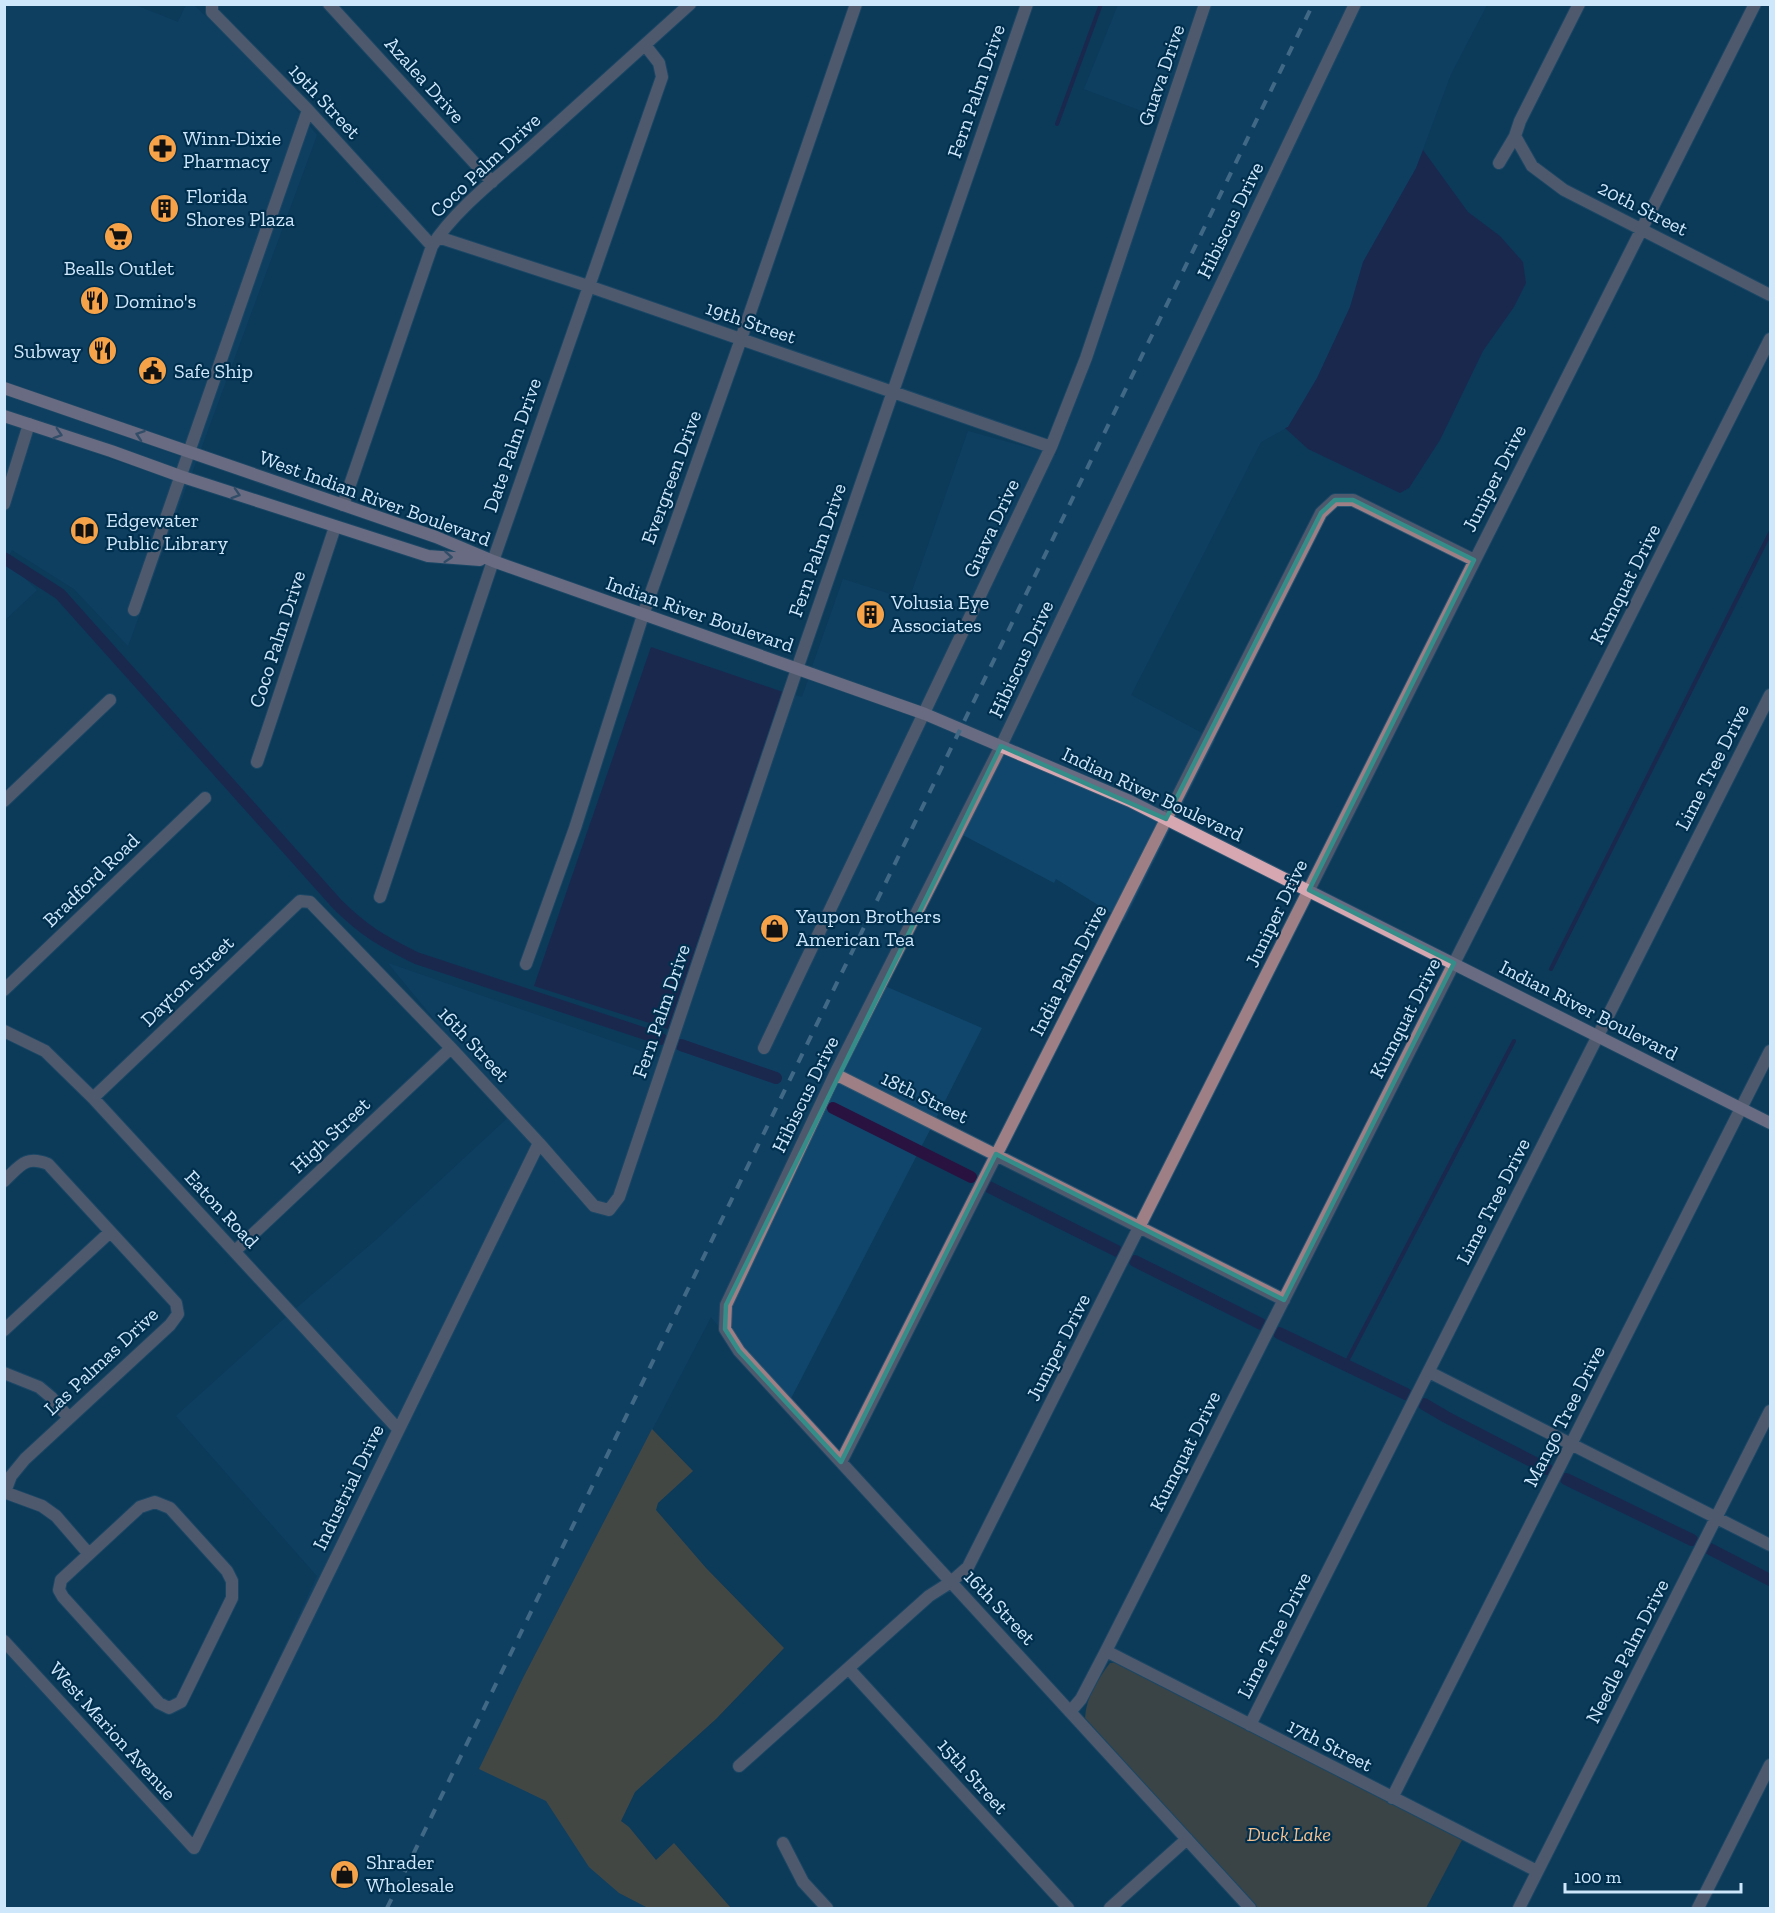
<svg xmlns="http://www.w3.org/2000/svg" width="1775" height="1913" viewBox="0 0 1775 1913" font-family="'Zilla Slab',serif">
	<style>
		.built { fill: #10466b }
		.green { fill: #724f2d }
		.forest { fill: #85582b }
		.water { fill: #2a1240 }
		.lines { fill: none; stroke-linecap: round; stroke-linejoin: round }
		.stream { stroke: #2a1240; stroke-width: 4 }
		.canal { stroke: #2a1240; stroke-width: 12 }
		.minor-casing { stroke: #2b5674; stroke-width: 14 }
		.secondary-casing { stroke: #2b5674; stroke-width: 14 }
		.minor { stroke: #9d7f85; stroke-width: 12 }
		.secondary { stroke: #d7a7b1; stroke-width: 12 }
		.rail { stroke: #81a2bb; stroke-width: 4; stroke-dasharray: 10 10; stroke-linecap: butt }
		.oneway { stroke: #61657b }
		.marked { fill: none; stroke: #358d8a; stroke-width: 4.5; stroke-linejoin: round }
		.labels { text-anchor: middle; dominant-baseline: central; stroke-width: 4.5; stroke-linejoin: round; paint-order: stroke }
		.street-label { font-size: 20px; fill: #cfe7fb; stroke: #002f4e }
		.poi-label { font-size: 20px; fill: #cfe7fb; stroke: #002f4e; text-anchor: start }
		.park-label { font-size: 20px; font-style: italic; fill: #f7c08d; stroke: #002f4e }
	</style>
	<rect width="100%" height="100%" fill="#0c3a5a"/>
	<path class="built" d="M5 5H135L178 22 186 5H194L274 83 317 135 201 449 5 381Z
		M1118 5H1487L1451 74 1416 168 1363 262 1350 307 1317 378 1288 427 1261 442 1131 695 1215 740 1176 817 1128 792 928 708 812 667 843 579 909 600 968 431 1056 455 1168 121 1084 89Z
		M5 395 196 462 192 473 5 409Z
		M5 423 187 485 128 646 74 589 12 550 6 560 37 590 5 620Z
		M808 680 921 720 1127 807 1170 829 1124 921 1056 879 1054 883 957 832 885 986 982 1028 944 1103 785 1410 711 1317 524 1676 546 1801 568 1832 619 1893 648 1908H5L4 1641 195 1840 317 1576 176 1416 287 1316 376 1240 512 1114 388 963 658 1057 783 692 802 697Z"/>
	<path class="green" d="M1119 1662 1462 1840 1426 1908H1258L1085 1718C1086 1697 1098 1679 1110 1663Z"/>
	<path class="forest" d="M652 1429 693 1471 658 1503 656 1510 706 1568 784 1648 716 1719 635 1792 621 1821 629 1827 656 1860 674 1843 731 1908H648L619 1893 589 1867 546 1801 479 1769 524 1676Z"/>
	<path class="water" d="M1423 150 1468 212 1500 236 1523 262 1526 283 1514 307 1483 351 1440 440 1409 488 1400 493 1308 449 1285 428 1288 427 1317 378 1350 307 1363 262 1416 168Z
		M651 647 783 692 668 1029 534 986Z"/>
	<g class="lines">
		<path class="stream" d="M1057 124 1101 4
			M1551 969 1770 533
			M1345 1365 1514 1041"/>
		<path class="canal" d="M4 558 60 594 337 904C364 931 382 941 416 958L661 1039
			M681 1045 776 1078
			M833 1108 971 1177
			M989 1187 1117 1251
			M1135 1261 1261 1324
			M1279 1333 1406 1394
			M1424 1404 1446 1417 1547 1469
			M1566 1479 1692 1540
			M1710 1549 1770 1580"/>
		<defs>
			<path id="minor" d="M212 4V12L308 110 432 246
				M329 4 492 182
				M1515 136 1532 166 1564 190 1770 295
				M1499 163 1515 136 1520 121 1579 4
				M438 237 588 286 1051 447
				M4 504 29 424
				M343 505 432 246C453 212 495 179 526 152 580 103 635 54 690 4
				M134 610 308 110
				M257 762 335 527
				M4 801 110 700
				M380 897 493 561 662 77 659 63 645 45
				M526 964 575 828 643 615 741 339 856 4
				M4 990 205 798
				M4 1031 45 1051 93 1098 398 1429
				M764 1048 1051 447 1086 358 1205 4
				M835 1074 1284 1300
				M93 1098 300 901 310 902 451 1048 539 1143 594 1206 609 1210 619 1197 797 669 1027 4
				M4 1181C20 1166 25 1155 48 1164L176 1303 178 1314 170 1325 25 1459 11 1476 5 1492
				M235 1251 451 1048
				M4 1330 109 1233
				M1429 1372 1770 1545
				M4 1373 39 1387 51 1397 69 1418
				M841 1462 1321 513 1335 500H1353L1474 560
				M4 1492 42 1506 56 1516 88 1553
				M155 1502 170 1508 227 1571 232 1581V1598L181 1702 169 1708 159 1703 63 1597 59 1590 61 1580 140 1507Z
				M4 1641 194 1848 539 1143
				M1106 1651 1537 1871
				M849 1669 1068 1908
				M1070 1712 1081 1699 1106 1651 1770 339
				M1250 1725 1770 695
				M739 1766 929 1596 951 1582 968 1567C1233 1047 1490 524 1755 4
				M1392 1798 1770 1051
				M783 1843 803 1882 827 1908
				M1110 1908 1187 1839
				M1250 1908 739 1351 725 1329 726 1305 835 1074 1001 746 1355 4
				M1519 1908 1770 1411
				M1698 1908 1770 1765"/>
			<path id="secondary" d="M4 388 436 537 493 561 925 714 1130 801 1770 1123
				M4 416 111 451 180 476 428 556 480 560"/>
		</defs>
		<use href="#minor" class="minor-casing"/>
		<use href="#secondary" class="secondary-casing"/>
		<use href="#minor" class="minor"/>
		<use href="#secondary" class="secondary"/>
		<path class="rail" d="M387 1908 1313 4"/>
	</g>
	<defs><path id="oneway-chevron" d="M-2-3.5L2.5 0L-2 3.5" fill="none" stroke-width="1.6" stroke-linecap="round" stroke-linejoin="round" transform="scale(1.5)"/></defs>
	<g class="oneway">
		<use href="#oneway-chevron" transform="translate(58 434) rotate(18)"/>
		<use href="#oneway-chevron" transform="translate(140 435) rotate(-161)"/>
		<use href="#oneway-chevron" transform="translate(236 494) rotate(18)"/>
		<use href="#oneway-chevron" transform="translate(448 557) rotate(4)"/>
	</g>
	<path d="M0 0H1775V1913H0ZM1335 500H1353L1474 560 1309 890 1454 963 1284 1300 996 1154 841 1462 739 1351 725 1329 726 1305 1001 746 1166 819 1321 513Z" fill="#0c3a5a" fill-opacity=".55" fill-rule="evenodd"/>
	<path class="marked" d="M1335 500H1353L1474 560 1309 890 1454 963 1284 1300 996 1154 841 1462 739 1351 725 1329 726 1305 1001 746 1166 819 1321 513Z"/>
	<defs>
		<symbol id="pharmacy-disc" viewBox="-11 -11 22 22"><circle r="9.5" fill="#f6a248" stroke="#002f4e"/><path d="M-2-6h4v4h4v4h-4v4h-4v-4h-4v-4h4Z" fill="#111"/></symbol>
		<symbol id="building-disc" viewBox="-11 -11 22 22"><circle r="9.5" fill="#f6a248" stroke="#002f4e"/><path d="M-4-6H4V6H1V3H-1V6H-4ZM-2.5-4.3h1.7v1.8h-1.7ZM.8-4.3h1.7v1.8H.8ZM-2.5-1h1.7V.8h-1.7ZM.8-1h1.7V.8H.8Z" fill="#111"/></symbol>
		<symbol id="supermarket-disc" viewBox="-11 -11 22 22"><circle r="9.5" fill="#f6a248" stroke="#002f4e"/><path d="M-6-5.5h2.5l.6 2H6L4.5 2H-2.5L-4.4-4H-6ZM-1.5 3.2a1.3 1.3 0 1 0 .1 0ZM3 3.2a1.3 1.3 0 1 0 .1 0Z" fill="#111"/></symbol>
		<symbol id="restaurant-disc" viewBox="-11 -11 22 22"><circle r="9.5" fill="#f6a248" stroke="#002f4e"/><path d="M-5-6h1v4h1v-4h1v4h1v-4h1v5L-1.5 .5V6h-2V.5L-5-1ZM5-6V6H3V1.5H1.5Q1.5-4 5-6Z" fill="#111"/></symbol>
		<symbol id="civic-disc" viewBox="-11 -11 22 22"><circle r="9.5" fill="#f6a248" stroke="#002f4e"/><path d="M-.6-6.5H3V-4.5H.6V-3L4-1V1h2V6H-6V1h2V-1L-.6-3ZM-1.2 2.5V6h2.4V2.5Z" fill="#111"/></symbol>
		<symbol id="library-disc" viewBox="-11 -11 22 22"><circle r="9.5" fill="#f6a248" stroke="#002f4e"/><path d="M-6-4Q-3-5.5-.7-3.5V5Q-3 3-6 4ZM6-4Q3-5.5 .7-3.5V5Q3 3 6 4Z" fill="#111"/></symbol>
		<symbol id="shop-disc" viewBox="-11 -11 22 22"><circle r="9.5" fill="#f6a248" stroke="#002f4e"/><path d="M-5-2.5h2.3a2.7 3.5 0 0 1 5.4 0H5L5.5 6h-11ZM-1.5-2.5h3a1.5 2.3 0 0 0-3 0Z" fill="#111"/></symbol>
	</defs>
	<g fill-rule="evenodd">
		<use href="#pharmacy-disc" x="146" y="132" width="33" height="33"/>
		<use href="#building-disc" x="148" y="192" width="33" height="33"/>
		<use href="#supermarket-disc" x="102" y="220" width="33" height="33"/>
		<use href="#restaurant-disc" x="78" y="284" width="33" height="33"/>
		<use href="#restaurant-disc" x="86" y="334" width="33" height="33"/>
		<use href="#civic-disc" x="136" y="354" width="33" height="33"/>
		<use href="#library-disc" x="68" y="514" width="33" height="33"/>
		<use href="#building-disc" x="854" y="598" width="33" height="33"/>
		<use href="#shop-disc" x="758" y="912" width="33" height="33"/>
		<use href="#shop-disc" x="328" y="1858" width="33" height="33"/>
	</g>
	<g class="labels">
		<g class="street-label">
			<text transform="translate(1161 75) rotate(-71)">Guava Drive</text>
			<text transform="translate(425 80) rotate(48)">Azalea Drive</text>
			<text transform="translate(976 91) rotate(-71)">Fern Palm Drive</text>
			<text transform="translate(325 101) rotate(47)">19th Street</text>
			<text transform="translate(485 165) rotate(-43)">Coco Palm Drive</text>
			<text transform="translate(1643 208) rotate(27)">20th Street</text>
			<text transform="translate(1230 220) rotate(-64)">Hibiscus Drive</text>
			<text transform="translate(751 322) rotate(19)">19th Street</text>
			<text transform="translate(512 445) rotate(-71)">Date Palm Drive</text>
			<text transform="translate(671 477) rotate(-70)">Evergreen Drive</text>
			<text transform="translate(1494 478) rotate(-63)">Juniper Drive</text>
			<text transform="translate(375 498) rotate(20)">West Indian River Boulevard</text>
			<text transform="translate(991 528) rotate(-65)">Guava Drive</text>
			<text transform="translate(817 550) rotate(-71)">Fern Palm Drive</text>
			<text transform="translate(1625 584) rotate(-63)">Kumquat Drive</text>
			<text transform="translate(700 614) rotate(19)">Indian River Boulevard</text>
			<text transform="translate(277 639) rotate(-72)">Coco Palm Drive</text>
			<text transform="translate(1021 659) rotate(-65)">Hibiscus Drive</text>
			<text transform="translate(1712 767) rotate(-63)">Lime Tree Drive</text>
			<text transform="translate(1153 794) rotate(25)">Indian River Boulevard</text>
			<text transform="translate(91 880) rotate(-44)">Bradford Road</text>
			<text transform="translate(1276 913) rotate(-64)">Juniper Drive</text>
			<text transform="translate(1068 970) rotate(-63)">India Palm Drive</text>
			<text transform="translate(187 981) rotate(-44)">Dayton Street</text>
			<text transform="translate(1589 1010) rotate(27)">Indian River Boulevard</text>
			<text transform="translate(661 1011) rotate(-71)">Fern Palm Drive</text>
			<text transform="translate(1405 1018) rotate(-63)">Kumquat Drive</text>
			<text transform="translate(474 1044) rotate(47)">16th Street</text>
			<text transform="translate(805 1094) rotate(-64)">Hibiscus Drive</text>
			<text transform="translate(925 1097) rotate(26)">18th Street</text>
			<text transform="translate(330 1135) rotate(-43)">High Street</text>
			<text transform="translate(1493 1201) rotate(-63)">Lime Tree Drive</text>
			<text transform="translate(222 1209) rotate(47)">Eaton Road</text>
			<text transform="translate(1058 1347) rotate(-63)">Juniper Drive</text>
			<text transform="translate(101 1361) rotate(-43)">Las Palmas Drive</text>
			<text transform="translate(1564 1416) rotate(-63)">Mango Tree Drive</text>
			<text transform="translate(1185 1451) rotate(-63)">Kumquat Drive</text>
			<text transform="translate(348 1487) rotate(-64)">Industrial Drive</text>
			<text transform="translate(1000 1607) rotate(47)">16th Street</text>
			<text transform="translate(1274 1635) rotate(-63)">Lime Tree Drive</text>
			<text transform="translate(1627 1651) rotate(-63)">Needle Palm Drive</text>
			<text transform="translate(113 1731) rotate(48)">West Marion Avenue</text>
			<text transform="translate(1330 1745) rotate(27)">17th Street</text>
			<text transform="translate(973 1776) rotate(48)">15th Street</text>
		</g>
		<g class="poi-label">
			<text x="183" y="138">Winn-Dixie<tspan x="183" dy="23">Pharmacy</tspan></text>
			<text x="186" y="196">Florida<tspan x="186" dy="23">Shores Plaza</tspan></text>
			<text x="119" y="268" text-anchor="middle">Bealls Outlet</text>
			<text x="115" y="301">Domino's</text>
			<text x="81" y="351" text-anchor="end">Subway</text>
			<text x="174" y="371">Safe Ship</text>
			<text x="106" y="520">Edgewater<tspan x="106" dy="23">Public Library</tspan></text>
			<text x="891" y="602">Volusia Eye<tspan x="891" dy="23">Associates</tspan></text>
			<text x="796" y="916">Yaupon Brothers<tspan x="796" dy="23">American Tea</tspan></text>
			<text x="366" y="1862">Shrader<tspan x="366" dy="23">Wholesale</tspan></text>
		</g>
		<g class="park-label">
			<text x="1289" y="1834">Duck Lake</text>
		</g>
	</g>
	<rect width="1775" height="1913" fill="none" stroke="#cfe7fb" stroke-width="12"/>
	<path d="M1565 1883v9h176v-9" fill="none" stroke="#cfe7fb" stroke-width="3"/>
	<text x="1574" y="1883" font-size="18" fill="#cfe7fb" stroke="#002f4e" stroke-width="4.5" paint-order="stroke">100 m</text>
</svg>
